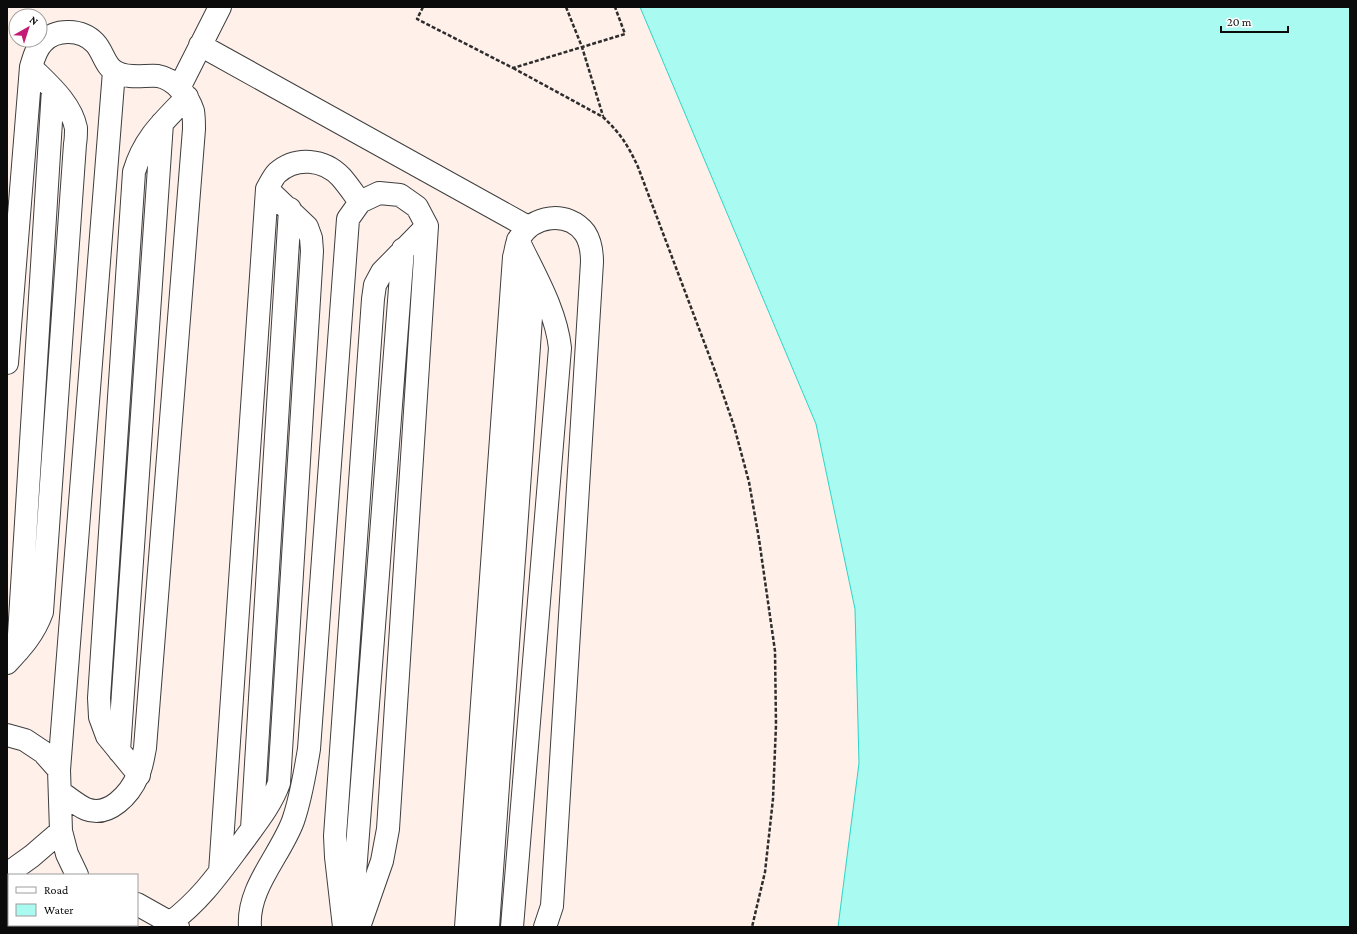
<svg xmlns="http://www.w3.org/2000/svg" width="1357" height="934" viewBox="0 0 1357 934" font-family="'Crimson Pro',serif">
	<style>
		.water { fill: #a9faf1; stroke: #2bd6c7 }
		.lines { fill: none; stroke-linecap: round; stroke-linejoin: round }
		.minor-casing { stroke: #3e3e3e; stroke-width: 24 }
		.path { stroke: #2d2d2d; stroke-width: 2.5; stroke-dasharray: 4 2; stroke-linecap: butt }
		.minor { stroke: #fff; stroke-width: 22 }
	</style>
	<rect width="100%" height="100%" fill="#fff0e9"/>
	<path class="water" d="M640 7H1350V927H838L859 763 855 609 816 424Z"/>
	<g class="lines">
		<defs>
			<path id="minor" d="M200 45 528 227
				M179 88 220 7
				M7 363 31 67C34 57 36 49 43 42 56 28 82 29 95 43 103 51 105 67 116 72 128 79 145 75 158 76 175 79 188 96 193 111 194 117 194 124 194 129L145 748C143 757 142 767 138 775 130 794 109 818 86 809 77 805 68 797 60 792
				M18 651 53 89
				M7 663C22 647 34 634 42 612L75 144C76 139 76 133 76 128 71 103 48 84 31 67
				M7 735 25 740 43 752 59 770 61 831 67 854 77 875
				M119 751 162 123
				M59 770 114 71
				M139 775 107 736 100 717 99 698 134 172C144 138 163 122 187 97
				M252 829 290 209
				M220 872 267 189C270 184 273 177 277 173 296 156 324 159 341 177 348 185 354 194 360 202
				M7 874 32 856 61 831
				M137 904 178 927
				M352 912 403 249
				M170 923C202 899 220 872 244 840 257 822 271 805 279 783L312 251 311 238 307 227 267 189
				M12 925 16 927
				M250 927C247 888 280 856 293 821 301 798 305 773 309 749L348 219 360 202 379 193 400 195 417 207 427 226 388 829 382 861 359 927
				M344 927 336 857 335 836 373 299 375 285 382 272 427 226
				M466 927 514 257C516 251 516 244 519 239 532 215 568 210 585 233 591 242 592 252 592 262L552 906 545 927
				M488 927 534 275
				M512 927 560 348C556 310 534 274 518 240"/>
		</defs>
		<use href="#minor" class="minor-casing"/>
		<path class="path" d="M423 7 417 19 513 68 625 34 615 7
			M566 7 582 47 603 116
			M513 68 603 117C620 133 628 145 638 167L715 371 734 426 749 482 759 539 775 651 776 725 773 799 765 872 752 927"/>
		<use href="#minor" class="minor"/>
	</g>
	<rect width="1357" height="934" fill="none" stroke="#0b0b0b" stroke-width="16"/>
	<rect x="8" y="874" width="130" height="52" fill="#ffffff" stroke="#9d9d9d"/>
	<rect x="16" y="887" width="20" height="6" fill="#ffffff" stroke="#9d9d9d"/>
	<text x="44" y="894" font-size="12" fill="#0b0b0b">Road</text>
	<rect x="16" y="904" width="20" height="12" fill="#a9faf1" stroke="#9d9d9d"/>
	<text x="44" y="914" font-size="12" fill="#0b0b0b">Water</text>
	<g transform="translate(28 28) rotate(39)"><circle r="19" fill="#ffffff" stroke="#9d9d9d"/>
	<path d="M0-3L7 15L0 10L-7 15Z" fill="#c31a75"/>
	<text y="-6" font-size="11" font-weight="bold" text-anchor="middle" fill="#0b0b0b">N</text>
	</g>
	<path d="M1221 26v6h67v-6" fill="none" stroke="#0b0b0b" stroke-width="2"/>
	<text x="1227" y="26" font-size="12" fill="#0b0b0b" stroke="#ffffff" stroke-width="3" paint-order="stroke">20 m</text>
</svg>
